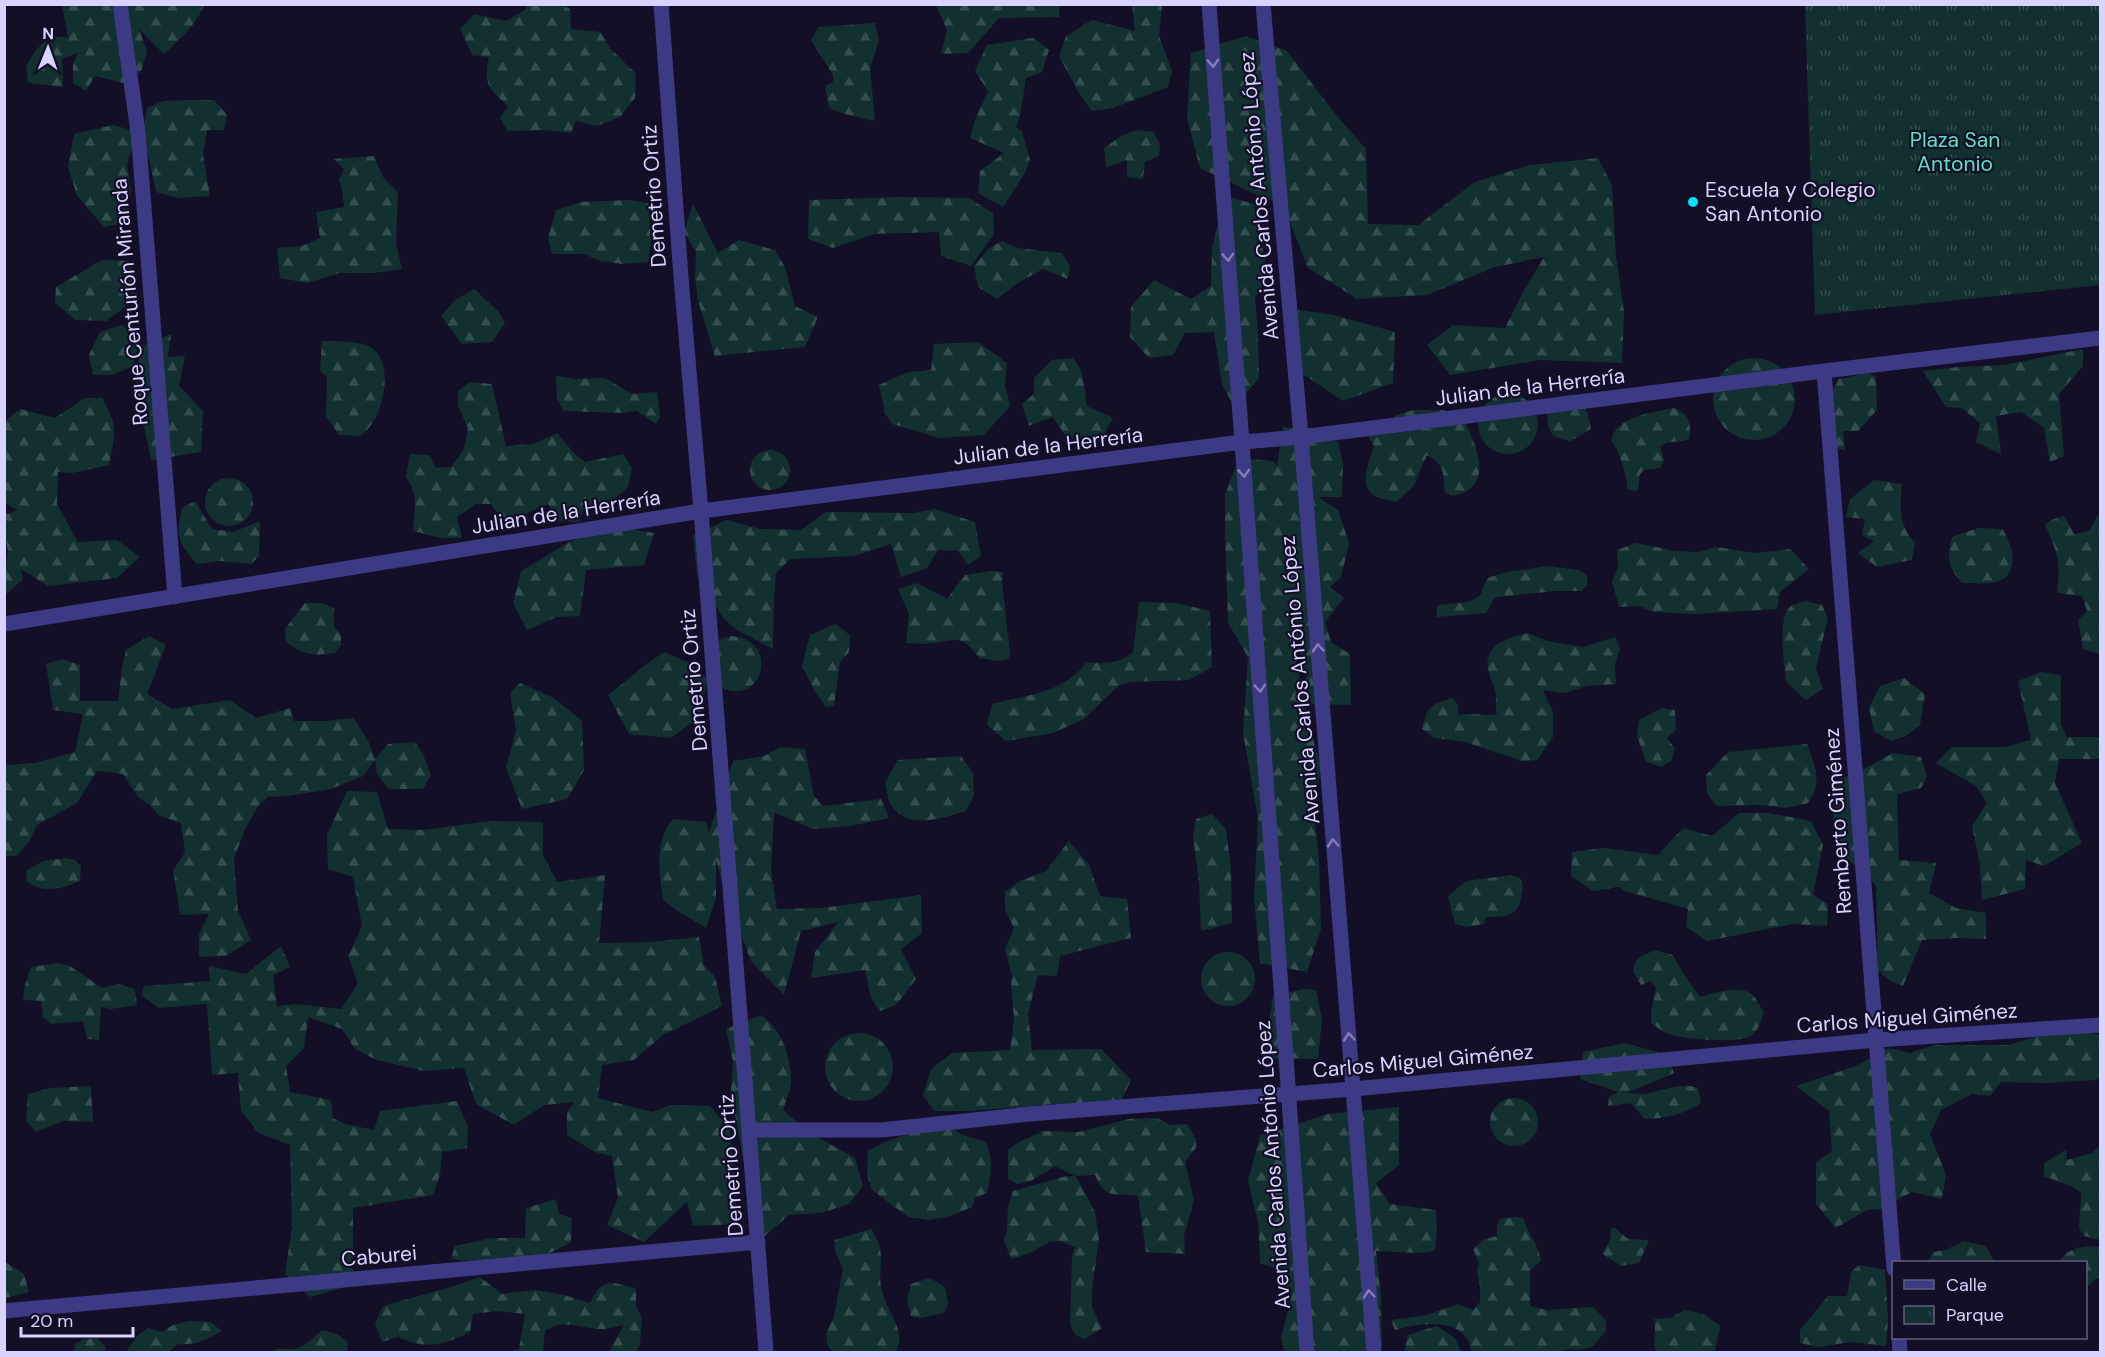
<svg xmlns="http://www.w3.org/2000/svg" width="2105" height="1357" viewBox="0 0 2105 1357" font-family="'DM Sans',sans-serif">
	<style>
		.forest { fill: url(#forest-firs); fill-rule: evenodd }
		.park { fill: url(#park-tufts) }
		.lines { fill: none; stroke-linecap: round; stroke-linejoin: round }
		.minor { stroke: #3d3a85; stroke-width: 15 }
		.oneway { stroke: #837fbc }
		.poi-dot { fill: #00e5ff; stroke: #130f26; stroke-width: 2 }
		.labels { text-anchor: middle; dominant-baseline: central; stroke-width: 4.5; stroke-linejoin: round; paint-order: stroke }
		.park-label { font-size: 21px; fill: #5fe0c0; stroke: #130f26 }
		.poi-label { font-size: 21px; fill: #d9d4ff; stroke: #130f26; text-anchor: start }
		.street-label { font-size: 21px; fill: #d9d4ff; stroke: #130f26 }
	</style>
	<defs>
		<pattern id="forest-firs" width="22" height="20" patternUnits="userSpaceOnUse" patternTransform="scale(1.5)"><rect width="22" height="20" fill="#12302f"/><path d="M5 1l3.5 6h-7zM16 11l3.5 6h-7z" fill="#344d4e"/></pattern>
		<pattern id="park-tufts" width="24" height="20" patternUnits="userSpaceOnUse" patternTransform="scale(1.5)"><rect width="24" height="20" fill="#12302f"/><path d="M3 7l-1-3M5 7V3M7 7l1-3M15 17l-1-3M17 17v-4M19 17l1-3" fill="none" stroke="#344d4e"/></pattern>
	</defs>
	<rect width="100%" height="100%" fill="#130f26"/>
	<path class="forest" d="M62 5H204C196 26 180 38 164 54L139 29 147 51 141 72 123 83 95 76 86 91 73 83V65L77 53 62 59 63 87 28 83 26 66 36 50 49 37H68Z
		M527 5H562L570 9 571 29 600 32 611 49 636 74 635 98 620 117 597 126 576 121 571 133 544 130 508 131 500 118 508 106C489 89 483 84 489 57L472 55 460 29 474 14 506 21 525 10Z
		M936 5H1059V17L999 18 968 53 941 54 947 30Z
		M1132 5H1162L1159 36 1172 71 1168 87 1113 108 1092 111 1080 95 1059 56 1066 36 1092 20 1135 31Z
		M875 23 879 40 870 69 875 121 845 114 829 108 825 86 833 82V75L811 40 819 27Z
		M1246 36 1287 51 1337 116 1366 149 1368 224 1418 225 1475 182 1530 165 1598 158 1612 185 1616 257 1624 311 1622 363 1540 360 1450 375 1427 345 1453 325 1505 328 1523 292 1544 257 1495 267 1427 295 1357 299 1308 268 1283 205 1253 193 1200 168 1187 118 1191 53Z
		M1033 38 1049 50 1042 72 1026 78 1020 116 1016 127 1022 132 1030 160 1025 173 1003 207 978 193 980 171 1004 153 970 138 975 120 988 91 975 71 987 45Z
		M191 100H214L227 115 224 130H207L203 155 210 196 178 198 156 192 143 131 147 108 163 101Z
		M113 125 138 132 127 164 131 193 124 223 104 227 77 196 68 167 74 134Z
		M1136 130 1154 132 1160 144 1159 156 1145 162 1143 179 1127 177V160L1106 167 1104 148 1121 136Z
		M374 156 383 177 398 192 396 244 402 269 374 273H340L307 283 280 278 277 248 302 246 320 238 316 212 344 207 342 189 339 179 344 169 334 159Z
		M1225 196 1254 204 1268 276 1255 298 1258 333 1259 379 1234 406 1222 385 1214 332 1185 333 1173 355 1149 358 1130 337 1131 307 1154 280 1191 299 1211 286 1212 248Z
		M898 197 969 198 993 213 994 234 971 266 941 256 939 232 874 234 833 248 808 239 809 200Z
		M629 200 648 203 651 243 648 262 622 264 599 261 585 254H552L548 238 556 210 581 202Z
		M693 204 718 253 739 240 775 250 785 267 795 306 818 317 805 347 715 356 698 301 695 278 696 252 684 232Z
		M1002 241 1017 248 1062 253 1070 266 1068 279 1043 269 1016 284 997 299 978 287 974 266 989 248Z
		M102 260 129 261 136 278 134 300 106 321 75 320 55 303 56 287Z
		M474 289 499 312 505 323 492 342 462 344 441 316 455 300Z
		M1292 309 1334 315 1395 332 1393 383 1343 401 1297 370Z
		M122 325 140 339 133 366 112 375H93L89 355 100 332Z
		M171 334 168 357 185 356 179 386 203 411 201 452 151 460 136 387 140 347Z
		M322 341C333 341 358 341 368 346 394 357 385 403 373 422 370 427 365 432 361 436L339 435 326 416 327 377 320 371Z
		M978 342 1007 363 1005 385 1010 406 984 435 940 438 892 424 885 413 879 385 908 372 931 370 934 344Z
		M2083 349V366L2059 394 2064 456 2050 462 2044 428 2021 412 1996 416 2001 454 1976 442 1980 423 1962 408 1946 407 1923 371 1959 367 2004 365Z
		M1713 399a41 41 0 1 1 82 0a41 41 0 1 1-82 0Z
		M1073 358 1082 372 1087 406 1113 418 1103 436 1067 438 1053 417 1029 426 1022 404 1034 394V378L1052 360Z
		M1869 373 1876 377 1877 410 1858 431H1843L1845 450 1830 447 1827 400 1839 379Z
		M556 376 575 379 605 378 632 394 657 392 660 416 656 424 637 411 622 413 564 411 557 399Z
		M470 382 492 384 506 446 533 444 557 433 574 453 585 462 623 454 632 468 628 487 606 506H585L579 522 559 521 548 504 514 519 499 516 491 504H476L457 517 462 538H441L413 531C414 507 420 499 406 477L410 454 429 455 436 468 451 467 464 449 468 428 458 406V391Z
		M1572 394C1587 403 1588 413 1591 429L1571 441C1550 437 1548 433 1547 413L1560 397Z
		M1478 424a30 30 0 1 1 60 0a30 30 0 1 1-60 0Z
		M85 398H102C119 427 115 433 109 465L72 473 58 472 57 504 78 542 117 540 140 557 117 578 48 586 21 569 23 579 5 595V573L8 551 5 536V515L17 510 5 503V421L20 409 55 418Z
		M1674 408C1689 413 1692 425 1689 439 1679 443 1670 440 1660 446L1664 460 1660 468 1644 470 1640 474 1638 490 1633 491 1628 489C1625 470 1621 455 1611 440 1617 415 1653 413 1674 408Z
		M1413 410H1443L1462 416C1476 444 1497 488 1452 496L1445 492C1443 473 1445 464 1427 455L1413 487 1396 502C1389 500 1379 499 1373 495 1358 483 1370 460 1374 446L1367 435 1397 415Z
		M1283 426 1338 442 1343 464 1342 497H1318L1338 510 1349 543 1341 577 1330 587 1344 598 1325 622 1331 642 1350 654 1351 705 1304 704 1321 769 1313 806 1319 858 1321 929 1307 972 1260 963 1254 898 1258 819 1243 733 1248 657 1228 623 1225 534V495L1239 458 1273 461 1277 466ZM1291 622 1306 674 1303 700Z
		M750 470a20 20 0 1 1 40 0a20 20 0 1 1-40 0Z
		M205 502a24 24 0 1 1 48 0a24 24 0 1 1-48 0Z
		M1874 480 1902 484C1900 505 1898 527 1915 542L1912 560 1877 567 1858 553 1874 541 1862 535 1865 519 1846 517 1850 499Z
		M195 501 212 529 233 532 260 521 259 556 251 564 220 561 197 564C177 542 176 536 182 508Z
		M935 509 975 522 981 556 968 565 958 551 938 550 927 568 901 577 891 544 854 556 790 559 776 573 774 600 773 649 737 630 723 618 697 574 693 535 727 520 760 529 801 530 826 512 913 513Z
		M2100 512V654L2083 649 2078 620 2087 611 2082 596 2057 593C2061 562 2058 553 2045 525L2051 520 2064 516 2074 534 2089 531Z
		M613 526 654 533 644 565 586 570 580 616 557 617 527 630 513 603 521 571 571 541Z
		M1978 528 2002 529C2012 542 2020 571 2001 580 1992 585 1973 583 1962 583 1947 566 1947 559 1952 537Z
		M1636 543 1675 551 1698 552 1716 547 1755 553 1790 549 1809 569 1780 592 1777 609 1695 614 1654 612 1639 606 1619 607 1612 581 1618 568 1617 550Z
		M1548 566 1578 570 1587 575V585L1582 591H1555L1498 597 1493 600 1486 613 1437 617V605L1468 602 1480 596 1487 578 1507 572Z
		M991 571 1003 572 1002 582 1010 652 1009 659 998 661 979 658C960 630 952 643 925 644 919 644 912 643 906 643L909 614 898 589 917 583 947 599 965 575Z
		M1805 601 1822 605 1828 618 1816 668 1823 689 1806 700 1786 682C1785 665 1776 618 1791 606 1794 604 1801 603 1805 601Z
		M1139 602 1176 603 1210 611 1212 667 1189 680 1129 682 1118 686 1084 719 1053 733 1006 741 987 725 992 704C1027 695 1063 693 1086 663 1105 662 1119 665 1133 652Z
		M305 603H322L334 608V626L341 635V645L335 653C314 656 303 655 286 642L285 629Z
		M835 624 850 635 849 652 840 662 834 706 826 707 815 692 802 666 810 635Z
		M1528 633 1547 641 1583 647 1615 637 1620 649 1615 664 1616 684 1587 686 1564 693 1543 690 1553 712V737L1537 760 1522 761 1465 742 1434 738 1422 729C1427 707 1431 704 1452 698L1458 705V715C1475 712 1482 717 1497 714 1495 706 1497 698 1495 691 1494 685 1490 679 1489 673 1481 646 1506 638 1528 633Z
		M149 636 166 645 147 694 172 709 230 700 256 718 290 708 294 721H326L354 718 369 743 375 759 388 744 415 742 423 754 431 775 423 789H389L377 774 375 760 363 776 331 789 288 796 268 797 259 805 245 829 234 859 238 911 251 940 226 956 199 957V934L209 914 180 915 173 870 185 852 181 823 158 815 152 807 138 797 123 774 97 771 77 803 37 825 29 842 16 856H5V765L35 763 75 752 76 748 83 714 53 710 46 664 62 659 80 665V701H118L122 668 126 650Z
		M732 636C784 641 760 714 715 684L716 643 723 638Z
		M664 652 690 663 707 679 701 716 671 738 629 734 608 695 644 666Z
		M2041 672 2061 675V725L2067 737H2100V759H2059L2055 783 2082 843 2044 866 2026 860 2025 889 1982 900 1980 865 1972 826 1987 803 1976 786 1936 763 1952 747H2005L2031 740 2018 681Z
		M1904 678 1925 694 1920 725 1906 736 1891 741 1874 731 1869 708 1880 686Z
		M520 683 554 698 582 721 584 770 567 799 522 809 506 768 516 730 510 693Z
		M1662 708 1675 710 1676 730 1667 738 1675 749 1671 761 1661 767 1646 762 1637 736 1639 720Z
		M1807 744C1815 766 1823 783 1808 803L1786 808 1759 805 1717 806 1707 794 1706 775 1728 752Z
		M781 747 805 749 814 796 823 806 881 799 889 818 850 826 813 829 774 812 771 870 777 909 820 908 921 895 922 933 901 949 916 979 896 1005 880 1011 871 998 865 970 811 978 815 952 838 922 801 931 784 995 751 961 723 886 716 859V898L706 928 676 910 663 899C659 874 654 840 673 819L706 822 709 833 733 761 764 756Z
		M1893 753 1921 757 1927 776 1921 788 1898 794 1897 800 1899 860 1936 863 1929 893 1956 908 1986 913V939L1957 938 1922 940 1903 986 1892 982 1878 971 1876 885 1838 850 1832 804 1838 780 1860 771Z
		M961 756 973 773 974 796 966 811C942 818 909 831 891 805 887 799 887 789 885 782L898 760Z
		M347 791 377 792 388 829 424 830 489 821 543 822V855L557 882 605 875 599 943 651 942 699 937 704 965 715 977 722 1006 663 1035 634 1060 602 1065 598 1098 652 1112 670 1105 710 1106 730 1130 738 1224 693 1226 687 1202 644 1242 607 1225 618 1198 612 1156 595 1152 567 1135V1111L575 1102 544 1105 514 1125 476 1104 464 1068 424 1071 377 1060 355 1049 342 1029 308 1017 304 1048 286 1066 290 1092 331 1100 333 1118 345 1124 374 1130 380 1111 457 1101 468 1127 467 1148 442 1152 440 1175 433 1195 353 1208V1285L310 1297 285 1274 292 1228 290 1145 259 1133 241 1111 238 1073 212 1075 207 1004 159 1008 142 996 144 986 210 981 209 966 246 974 281 946 290 967 273 975 277 1006 297 1004 341 1009 358 984 348 956 362 926 353 877 328 869 327 835Z
		M1739 813H1768L1811 821 1823 845 1813 895 1828 904 1827 926 1793 924 1707 941 1686 927 1688 909 1625 891 1619 887 1593 891 1571 876 1572 852 1604 848 1658 855 1683 828 1712 836Z
		M1212 814 1226 829 1231 869 1232 923 1201 931 1199 881 1193 837 1196 819Z
		M1069 841 1089 865 1100 896 1127 899 1131 938 1060 956 1057 976 1038 975 1028 1014 1032 1050 1101 1049 1131 1080 1116 1112 1080 1111 1054 1104 970 1111H934L923 1095 931 1069 952 1053 1010 1050 1014 1019 1011 984 1012 976 1005 949 1014 928 1005 910V892L1020 881 1046 871Z
		M66 858 75 860 81 866 80 881C63 888 41 895 26 880L27 870 43 861Z
		M1512 875 1520 878C1524 885 1523 889 1521 897 1518 918 1502 917 1485 917L1484 924 1467 927 1455 924 1448 896 1466 881Z
		M1654 950 1673 955 1683 973 1700 997C1714 993 1740 984 1753 995 1757 1000 1760 1007 1764 1012 1761 1021 1759 1030 1750 1036 1738 1044 1687 1039 1671 1035 1664 1033 1657 1027 1651 1023V1012L1656 988 1651 981 1641 985 1633 971 1636 960Z
		M1201 979a27 27 0 1 1 54 0a27 27 0 1 1-54 0Z
		M59 963 70 966 102 988 118 984 135 989 137 1005 111 1009 101 1007 99 1040 87 1039 83 1021 51 1024 43 1017 41 1001 23 1000 25 985 31 967Z
		M1304 989 1316 990 1322 1020 1318 1059 1273 1058 1267 1035 1273 996Z
		M761 1015C781 1029 790 1054 791 1078 792 1088 786 1100 783 1110L808 1132 855 1158 863 1186 849 1204 821 1213 789 1215 758 1242 731 1092 733 1062 726 1029Z
		M2086 1032 2100 1035V1078L2096 1080 2046 1083 2001 1082 1990 1096 1972 1094 1941 1110 1930 1134 1946 1175 1942 1199 1912 1192 1881 1209 1867 1210 1836 1228 1816 1204V1162L1832 1151 1829 1111 1796 1086 1856 1066 1889 1048 1910 1053 1935 1045H2008L2036 1037Z
		M825 1067a34 34 0 1 1 68 0a34 34 0 1 1-68 0Z
		M1625 1043 1668 1055 1674 1073 1632 1091 1623 1092C1632 1093 1641 1095 1649 1093 1666 1090 1681 1082 1698 1088L1701 1103C1684 1114 1665 1119 1645 1119L1631 1103 1608 1106 1609 1097 1618 1092 1580 1079 1583 1052Z
		M91 1086 93 1122 63 1121 36 1132 26 1121 28 1094 51 1088Z
		M1490 1122a24 24 0 1 1 48 0a24 24 0 1 1-48 0Z
		M1399 1107V1165L1376 1183 1390 1204 1436 1210 1437 1230 1435 1251 1419 1253 1376 1251 1381 1296 1382 1346 1375 1352H1284L1281 1337 1291 1298 1277 1269 1260 1263 1258 1222 1248 1181 1260 1136 1328 1114Z
		M1157 1118 1170 1125 1187 1124 1196 1139V1148L1185 1162 1194 1200 1184 1236 1185 1254 1146 1252 1138 1196C1114 1192 1106 1201 1095 1175L1076 1176 1095 1212 1099 1239 1092 1289V1307L1102 1328 1085 1339 1075 1335 1070 1324 1072 1257 1075 1247 1060 1241 1049 1242 1030 1253 1011 1259 1004 1240 1007 1230 1008 1207 1013 1191 1062 1177 1075 1176 1055 1166 1031 1181 1017 1184 1008 1178V1150L1019 1142 1043 1131 1079 1132 1129 1119Z
		M949 1127 963 1135 986 1142C994 1163 991 1172 987 1193L975 1198 972 1207 948 1217 929 1220 908 1217 871 1189 867 1173 868 1151C895 1135 918 1132 949 1127Z
		M2100 1146V1240L2084 1236 2079 1228 2081 1193 2073 1187 2044 1176V1163L2066 1150 2067 1160 2092 1153Z
		M556 1199 559 1214 572 1218 571 1242C531 1267 496 1264 451 1259L455 1246 492 1238H525L526 1208Z
		M1516 1217 1523 1218C1528 1233 1538 1245 1541 1260L1530 1271V1306L1546 1310 1593 1307 1606 1320V1331C1601 1336 1595 1346 1588 1348 1578 1351 1568 1347 1559 1352H1472C1470 1349 1470 1342 1467 1339 1453 1317 1416 1324 1395 1330L1391 1320 1427 1315 1458 1304 1473 1310 1480 1302V1287L1477 1271 1479 1263 1473 1249 1483 1240 1497 1236V1225L1500 1219Z
		M1611 1228H1615L1628 1239 1649 1240 1639 1263 1621 1266 1602 1254 1610 1240Z
		M871 1229C889 1254 876 1266 882 1291 887 1313 907 1329 896 1352H835L828 1347 826 1334 834 1316 843 1269 835 1251 834 1240Z
		M1964 1241 1986 1246 1994 1261 1997 1262H1928L1933 1252 1945 1250Z
		M2092 1246 2100 1247V1279H2095L2086 1288V1262H2060C2064 1250 2080 1247 2092 1246Z
		M5 1262 24 1274 29 1292 5 1298Z
		M1859 1265 1885 1270 1888 1319 1886 1346 1851 1342 1819 1347 1800 1343V1330L1828 1296H1847L1851 1272Z
		M480 1277 502 1294 535 1290 564 1295 590 1303C602 1277 612 1281 636 1289V1306L642 1318 640 1344 636 1352H609L624 1325C618 1326 611 1328 605 1329 584 1330 564 1317 545 1331L543 1352H509L519 1349 525 1314 496 1311 473 1314 470 1332C444 1345 425 1350 398 1337L382 1342 375 1324 383 1306 458 1285Z
		M930 1278 945 1287 948 1303 944 1313 921 1318 911 1316 907 1299 911 1284Z
		M1685 1310 1705 1315 1720 1326 1715 1350 1716 1352H1656C1652 1342 1657 1331 1654 1319L1670 1318Z
		M189 1321 210 1322 222 1331C206 1340 197 1345 178 1344L168 1352H126L138 1335 148 1328 162 1332 173 1325Z
		M1437 1326 1455 1338 1461 1352H1404L1408 1335Z
		M322 1330 337 1334 348 1342 347 1352H272C279 1345 284 1350 294 1349 304 1348 314 1337 322 1330Z
		M97 1338 105 1346 106 1352H74L75 1344 84 1339Z"/>
	<path class="park" d="M1805 5H2100V285L1815 315Z"/>
	<g class="lines">
		<path class="minor" d="M120 4 138 132 175 597
			M661 4 681 277 701 511 766 1352
			M1209 4 1242 442 1307 1352
			M1263 4 1301 437 1374 1352
			M1824 371 1894 1269
			M4 624 701 511 1242 442 1301 437 1824 371 2100 338
			M749 1130H881L1029 1114 1353 1089 1876 1040 2100 1025
			M4 1311 758 1242
			M1899 1338 1900 1352"/>
	</g>
	<defs><path id="oneway-chevron" d="M-2-3.5L2.5 0L-2 3.5" fill="none" stroke-width="1.6" stroke-linecap="round" stroke-linejoin="round" transform="scale(1.5)"/></defs>
	<g class="oneway">
		<use href="#oneway-chevron" transform="translate(1213 63) rotate(86)"/>
		<use href="#oneway-chevron" transform="translate(1228 257) rotate(86)"/>
		<use href="#oneway-chevron" transform="translate(1244 473) rotate(86)"/>
		<use href="#oneway-chevron" transform="translate(1318 648) rotate(-95)"/>
		<use href="#oneway-chevron" transform="translate(1260 688) rotate(86)"/>
		<use href="#oneway-chevron" transform="translate(1333 843) rotate(-95)"/>
		<use href="#oneway-chevron" transform="translate(1349 1037) rotate(-95)"/>
		<use href="#oneway-chevron" transform="translate(1369 1294) rotate(-95)"/>
	</g>
	<circle class="poi-dot" cx="1693" cy="202" r="6"/>
	<g class="labels">
		<g class="park-label">
			<text x="1955" y="140">Plaza San<tspan x="1955" dy="24">Antonio</tspan></text>
		</g>
		<g class="poi-label">
			<text x="1705" y="190">Escuela y Colegio<tspan x="1705" dy="24">San Antonio</tspan></text>
		</g>
		<g class="street-label">
			<text transform="translate(654 196) rotate(-94)">Demetrio Ortiz</text>
			<text transform="translate(1259 196) rotate(-95)">Avenida Carlos António López</text>
			<text transform="translate(130 302) rotate(-95)">Roque Centurión Miranda</text>
			<text transform="translate(1530 387) rotate(-7)">Julian de la Herrería</text>
			<text transform="translate(1048 446) rotate(-7)">Julian de la Herrería</text>
			<text transform="translate(566 512) rotate(-9)">Julian de la Herrería</text>
			<text transform="translate(694 680) rotate(-95)">Demetrio Ortiz</text>
			<text transform="translate(1300 680) rotate(-95)">Avenida Carlos António López</text>
			<text transform="translate(1838 821) rotate(-94)">Remberto Giménez</text>
			<text transform="translate(1907 1018) rotate(-4)">Carlos Miguel Giménez</text>
			<text transform="translate(1423 1061) rotate(-5)">Carlos Miguel Giménez</text>
			<text transform="translate(731 1165) rotate(-94)">Demetrio Ortiz</text>
			<text transform="translate(1273 1165) rotate(-94)">Avenida Carlos António López</text>
			<text transform="translate(379 1256) rotate(-5)">Caburei</text>
		</g>
	</g>
	<rect width="2105" height="1357" fill="none" stroke="#d9d4ff" stroke-width="12"/>
	<rect x="1892" y="1261" width="195" height="78" fill="#130f26" stroke="#625e7d" stroke-width="1.5"/>
	<rect x="1904" y="1280" width="30" height="9" fill="#3d3a85" stroke="#625e7d" stroke-width="1.5"/>
	<text x="1946" y="1291" font-size="18" fill="#d9d4ff">Calle</text>
	<rect x="1904" y="1306" width="30" height="18" fill="url(#park-tufts)" stroke="#625e7d" stroke-width="1.5"/>
	<text x="1946" y="1321" font-size="18" fill="#d9d4ff">Parque</text>
	<g transform="translate(48 48) rotate(1)" stroke="#130f26" stroke-width="4.5" paint-order="stroke">
	<path d="M0-4.5L10 22L0 15L-10 22Z" fill="#d9d4ff"/>
	<text y="-9" font-size="16" font-weight="bold" text-anchor="middle" fill="#d9d4ff">N</text>
	</g>
	<path d="M21 1327v9h112v-9" fill="none" stroke="#d9d4ff" stroke-width="3"/>
	<text x="30" y="1327" font-size="18" fill="#d9d4ff" stroke="#130f26" stroke-width="4.5" paint-order="stroke">20 m</text>
</svg>
